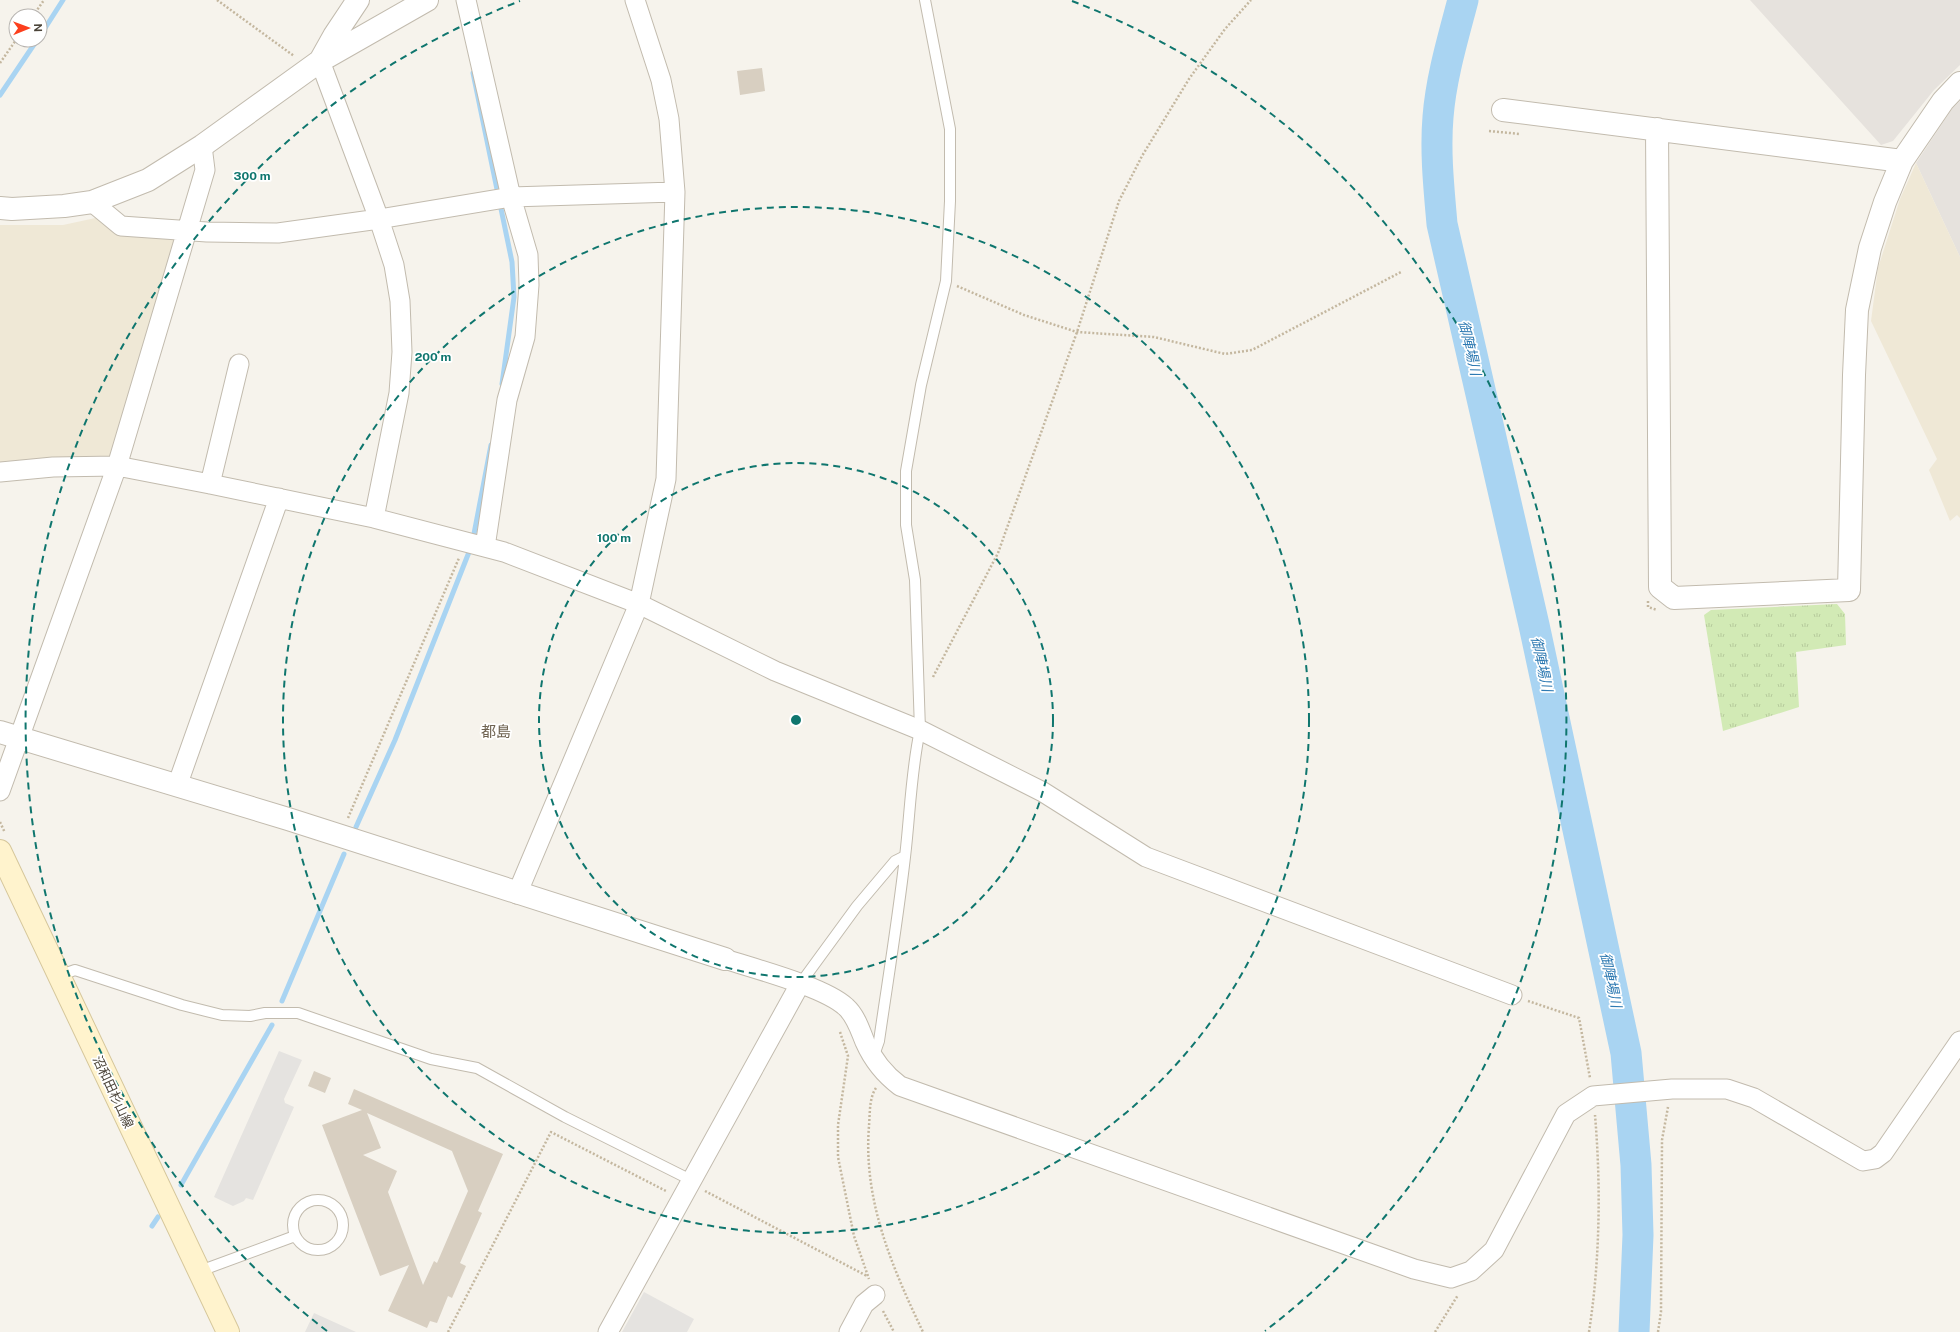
<svg xmlns="http://www.w3.org/2000/svg" width="1960" height="1332" viewBox="0 0 1960 1332" font-family="'Public Sans','Noto Sans JP',sans-serif">
	<style>
		.industrial { fill: #e6e2dd }
		.education { fill: #efe8d6 }
		.park { fill: url(#park-tufts) }
		.parking { fill: #e5e3e0 }
		.lines { fill: none; stroke-linecap: round; stroke-linejoin: round }
		.stream { stroke: #a9d4f2; stroke-width: 5 }
		.river { stroke: #a9d4f2; stroke-width: 31 }
		.building { fill: #d8cfc1; fill-rule: evenodd }
		.service-casing { stroke: #c2bbae; stroke-width: 12 }
		.minor-casing { stroke: #c2bbae; stroke-width: 21 }
		.tertiary-casing { stroke: #c2bbae; stroke-width: 24 }
		.secondary-casing { stroke: #d6c79b; stroke-width: 24 }
		.path { stroke: #c4b79f; stroke-width: 2.5; stroke-dasharray: 2 2; stroke-linecap: butt }
		.service { stroke: #fff; stroke-width: 10 }
		.minor { stroke: #fff; stroke-width: 19 }
		.tertiary { stroke: #fff; stroke-width: 22 }
		.secondary { stroke: #fff3cd; stroke-width: 22 }
		.ring { fill: none; stroke: #0f766e; stroke-width: 2; stroke-dasharray: 7 5 }
		.labels { text-anchor: middle; dominant-baseline: central; stroke-width: 3.5; stroke-linejoin: round; paint-order: stroke }
		.street-label { font-size: 13px; fill: #4b4439; stroke: #fff }
		.water-label { font-size: 14px; font-style: italic; fill: #2e7ab2; stroke: #fff }
		.quarter-label { font-size: 15px; fill: #6e6250; stroke: #fff }
		.centre { fill: #0f766e; stroke: #fff; stroke-width: 2 }
		.ring-label { font-size: 12px; text-anchor: middle; font-weight: bold; fill: #0f766e; stroke: #fff; stroke-width: 3.5; stroke-linejoin: round; paint-order: stroke }
	</style>
	<defs>
		<pattern id="park-tufts" width="24" height="20" patternUnits="userSpaceOnUse"><rect width="24" height="20" fill="#d2eab5"/><path d="M3 7l-1-3M5 7V3M7 7l1-3M15 17l-1-3M17 17v-4M19 17l1-3" fill="none" stroke="#b6ca9c"/></pattern>
	</defs>
	<rect width="100%" height="100%" fill="#f6f3ec"/>
	<path class="industrial" d="M1750 0H1960V65L1934 90 1893 141 1881 145Z
		M1960 101V257L1916 163 1952 109Z"/>
	<path class="education" d="M1916 163 1960 257V518L1957 515 1950 521 1929 470 1937 459 1871 321 1878 268 1900 199Z
		M100 217 178 238 117 456 104 460 0 467V225H63Z"/>
	<path class="park" d="M1837 604 1845 614 1846 645 1796 652 1799 707 1723 731 1704 615 1711 610Z"/>
	<path class="parking" d="M279 1051 302 1060 284 1099 285 1103 294 1107 253 1200 246 1198 244 1201 233 1206 214 1197Z
		M644 1292 694 1319 687 1332H622Z
		M314 1313 356 1332H305Z"/>
	<g class="lines">
		<path class="stream" d="M40 36 63 0
			M473 73 512 262 514 297 502 384
			M0 95 37 40
			M473 539 491 445
			M356 827 395 740 471 547
			M282 1001 344 854
			M181 1185 272 1025
			M152 1226 158 1217"/>
		<path class="river" d="M1463 0C1453 38 1441 78 1438 117 1435 152 1439 189 1442 224L1534 625 1626 1053 1636 1165 1638 1235 1634 1332"/>
	</g>
	<path class="building" d="M762 68 765 91 740 95 737 71Z
		M314 1071 331 1078 325 1093 308 1086Z
		M354 1089 503 1154 478 1211 482 1213 460 1263 466 1266 452 1298 448 1296 437 1323 430 1321 427 1328 388 1311 409 1265 380 1276 322 1125 362 1110 348 1104ZM367 1113 452 1151 468 1191 437 1263 434 1261 423 1285 388 1192 397 1171 363 1155 381 1148Z"/>
	<g class="lines">
		<defs>
			<path id="service" d="M58 976 75 970 182 1005 222 1015 250 1016 265 1013H298L431 1059 477 1068 565 1117 691 1180
				M800 984 857 906 895 861 905 856
				M873 1058 879 1041C888 979 898 918 905 857 910 815 911 771 920 730L915 580 906 525V471L921 385 946 281 950 201V129L925 0
				M293 1225a25 25 0 1 1 50 0a25 25 0 1 1-50 0Z
				M200 1271 295 1236"/>
			<path id="minor" d="M466 0 511 197 528 255 529 285 525 337 507 400 485 547
				M320 61 379 219 394 265 400 301 402 352 399 393 374 518
				M92 202 121 226 207 232 278 233 379 219 511 197 675 192
				M0 472 53 467 117 466 210 484 374 518 504 552 639 604 775 671 920 730 1043 792 1146 857 1512 995
				M210 484 239 364
				M177 786 279 498
				M0 791 117 466 205 170 202 146
				M517 894 639 604 666 479 675 192 669 119 661 80 635 0
				M725 959C755 969 825 987 846 1007 856 1016 860 1030 865 1042 873 1060 884 1074 900 1086L1414 1269 1451 1278 1471 1271 1494 1250 1566 1114 1593 1096 1672 1089H1727L1754 1098 1863 1161 1875 1159 1883 1153 1960 1041
				M608 1332 800 984
				M849 1332 864 1304 875 1295"/>
			<path id="tertiary" d="M320 61 334 36 358 0
				M1503 110 1902 161
				M1657 129 1660 587 1674 598 1849 590 1854 375 1857 310 1870 248 1885 202 1902 161 1943 101 1960 83
				M0 208 12 209 64 206 92 202 148 180 202 146 320 61 427 0
				M0 732 288 819 725 959"/>
			<path id="secondary" d="M0 851 228 1332"/>
		</defs>
		<use href="#service" class="service-casing"/>
		<use href="#minor" class="minor-casing"/>
		<use href="#tertiary" class="tertiary-casing"/>
		<use href="#secondary" class="secondary-casing"/>
		<path class="path" d="M217 0 294 56
			M33 16 44 0
			M0 63 16 40
			M1489 131 1520 134
			M957 286 1024 315 1077 332 1154 337 1225 354 1252 350 1401 272
			M1648 601V607L1657 610
			M933 677 998 553 1077 332 1119 201 1142 156 1189 79 1225 29 1251 0
			M348 818 459 558
			M0 822 5 833
			M1528 1001 1579 1018 1590 1078
			M840 1032 848 1056 838 1125V1157L854 1236 869 1279
			M876 1088C869 1098 870 1114 869 1126 863 1200 892 1267 923 1332
			M705 1191 867 1276
			M883 1311 894 1332
			M448 1332 551 1132 666 1191
			M1435 1332 1458 1295
			M1589 1332C1600 1260 1601 1187 1595 1115
			M1658 1332 1661 1312 1662 1140 1668 1107"/>
		<use href="#service" class="service"/>
		<use href="#minor" class="minor"/>
		<use href="#tertiary" class="tertiary"/>
		<use href="#secondary" class="secondary"/>
	</g>
	<g class="ring">
		<circle cx="796" cy="720" r="257"/>
		<circle cx="796" cy="720" r="513"/>
		<path d="M327 1331A770 770 0 0 1 520 1M1072 1A770 770 0 0 1 1265 1331"/>
	</g>
	<g class="labels">
		<g class="street-label">
			<text transform="translate(113 1092) rotate(65)">沼和田杉山線</text>
		</g>
		<g class="water-label">
			<text transform="translate(1470 348) rotate(77)">御陣場川</text>
			<text transform="translate(1542 664) rotate(78)">御陣場川</text>
			<text transform="translate(1611 980) rotate(78)">御陣場川</text>
		</g>
		<g class="quarter-label">
			<text x="496" y="731">都島</text>
		</g>
	</g>
	<circle cx="796" cy="720" r="6" class="centre"/>
	<g class="ring-label">
		<text x="252" y="180">300 m</text>
		<text x="433" y="361">200 m</text>
		<text x="614" y="542">100 m</text>
	</g>
	<g transform="translate(28 28) rotate(89)"><circle r="19" fill="#ffffff" stroke="#b7b4b0"/>
	<path d="M0-3L7 15L0 10L-7 15Z" fill="#fc3f1d"/>
	<text y="-6" font-size="11" font-weight="bold" text-anchor="middle" fill="#4b4439">N</text>
	</g>
</svg>
